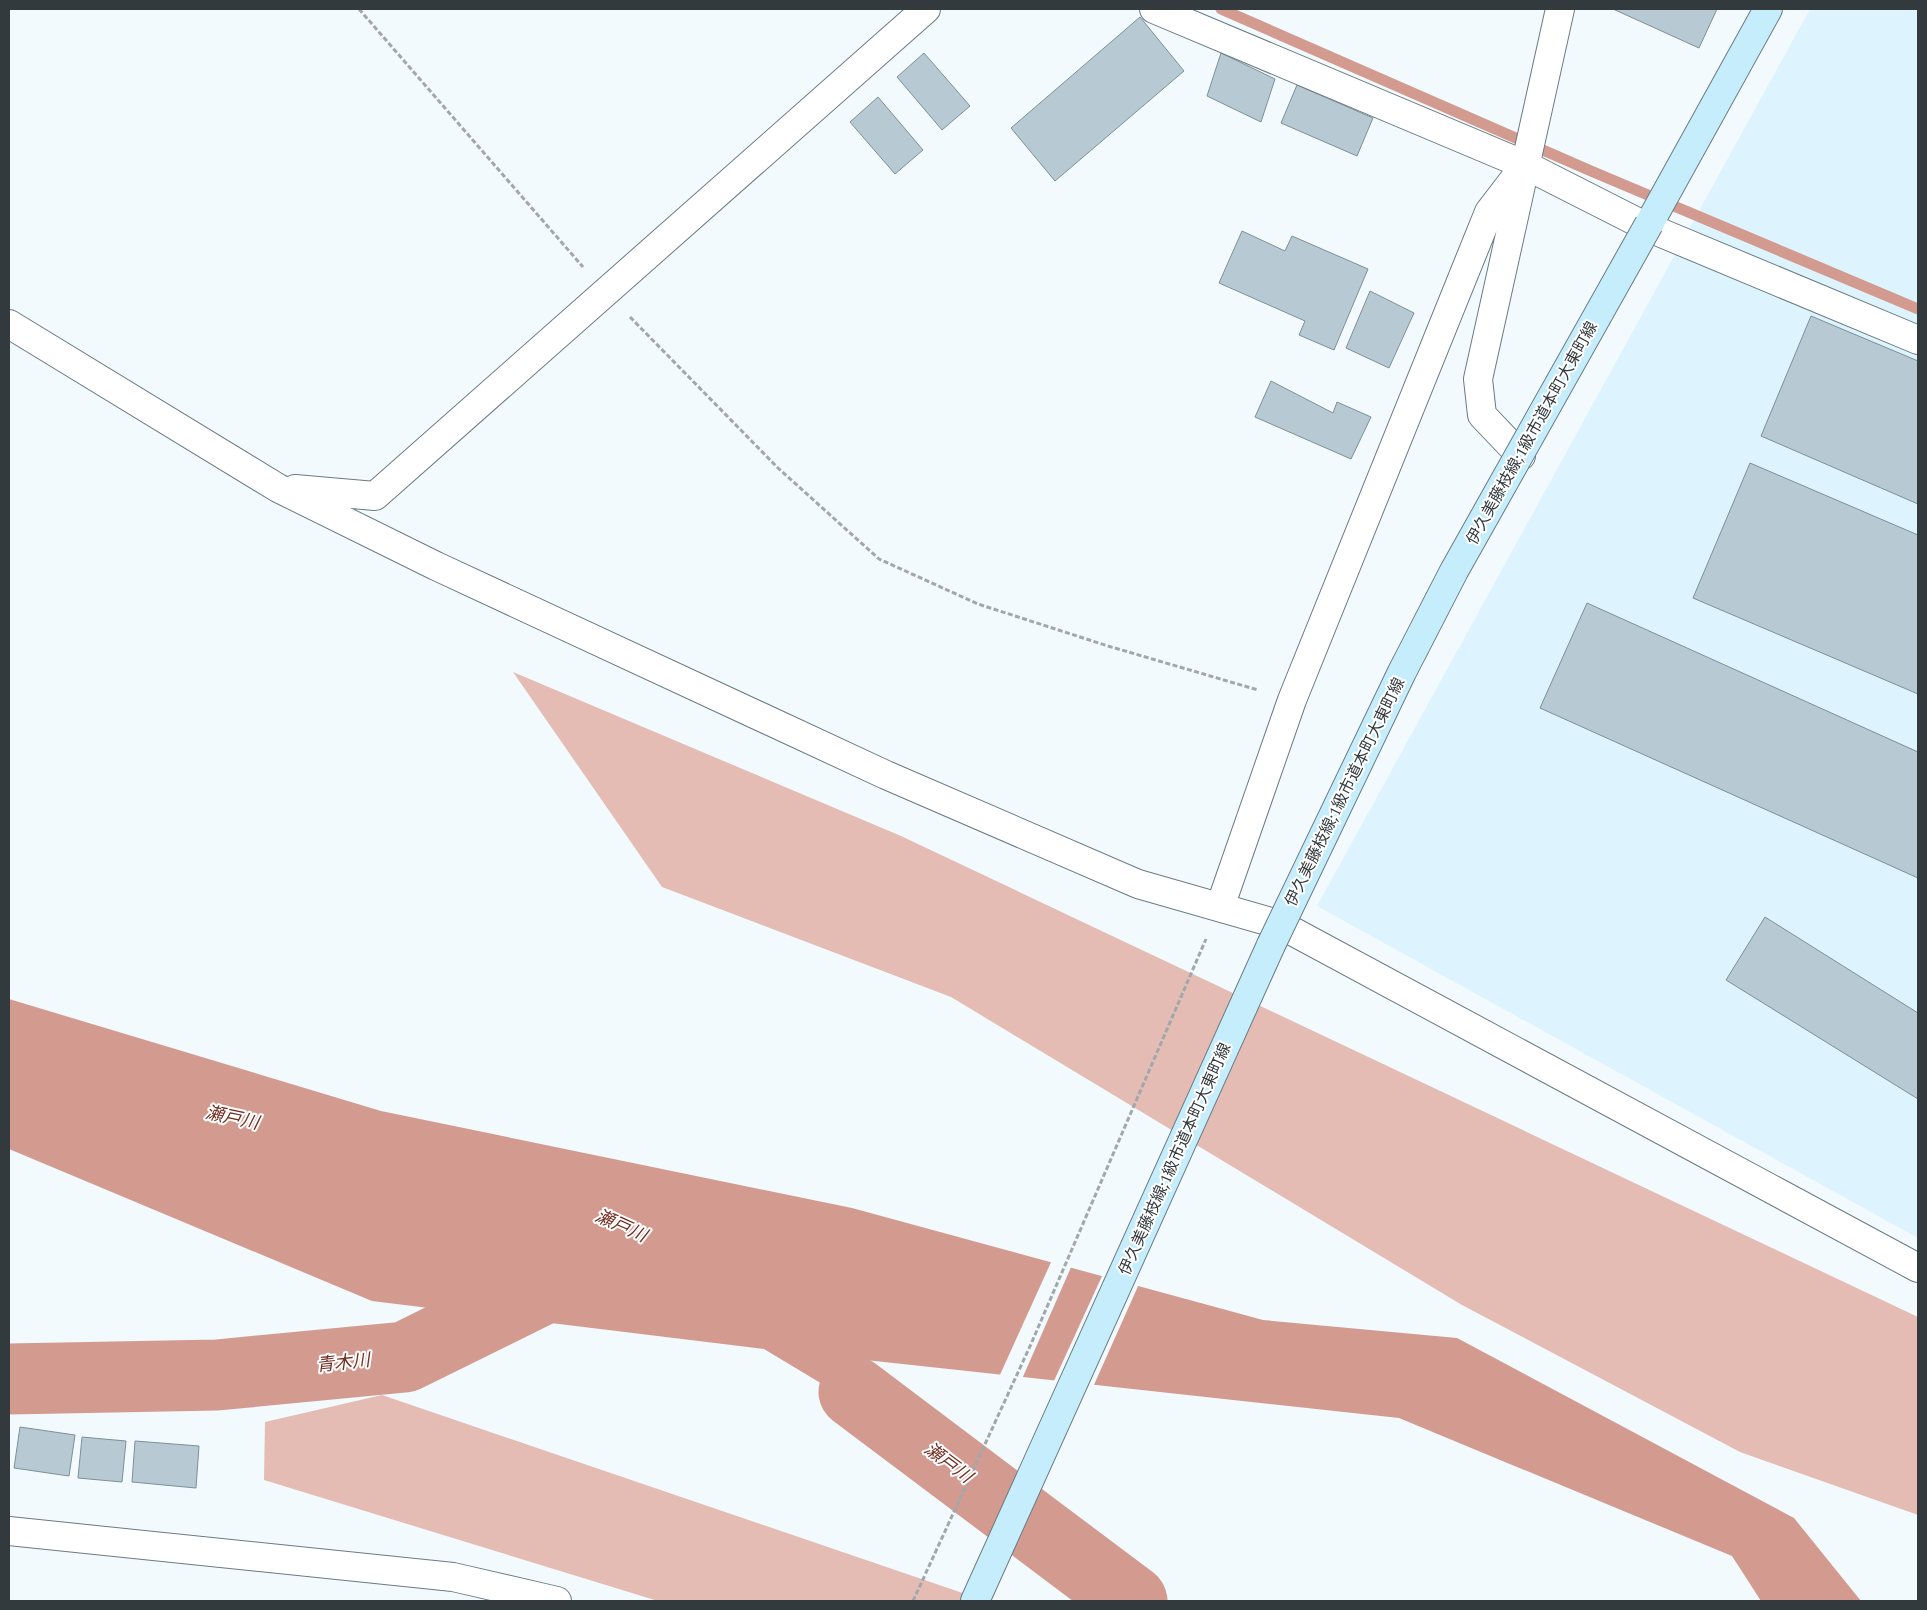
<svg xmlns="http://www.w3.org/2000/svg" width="1927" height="1610" viewBox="0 0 1927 1610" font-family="Spectral,'Noto Sans JP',serif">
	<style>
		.built { fill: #ddf3fe }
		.green { fill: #e4bcb3 }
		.water { fill: #d39b90 }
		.pier { fill: #f2fafe }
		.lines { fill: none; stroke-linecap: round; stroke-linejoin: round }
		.stream { stroke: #d39b90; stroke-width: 11 }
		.river { stroke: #d39b90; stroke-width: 71 }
		.building { fill: #b7cad3; stroke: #7d8f97 }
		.minor-casing { stroke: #6a7b83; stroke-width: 30 }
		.secondary-casing { stroke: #6a7b83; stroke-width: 30 }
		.path { stroke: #a0a8ac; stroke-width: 3; stroke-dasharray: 5 2.5; stroke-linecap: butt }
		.minor { stroke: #fff; stroke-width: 28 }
		.secondary { stroke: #c6edfb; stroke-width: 28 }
		.secondary-bridge-casing { stroke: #6a7b83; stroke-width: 30; stroke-linecap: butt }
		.secondary-bridge { stroke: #c6edfb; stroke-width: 28 }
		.labels { text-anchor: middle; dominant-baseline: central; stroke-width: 4; stroke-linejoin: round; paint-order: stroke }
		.street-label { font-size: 16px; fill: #333a3e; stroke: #fff }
		.water-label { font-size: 18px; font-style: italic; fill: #732f23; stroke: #fff }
	</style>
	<rect width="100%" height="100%" fill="#f2fafe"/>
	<path class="built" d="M1810 9H1918V1238L1317 906Z"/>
	<path class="green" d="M513 672 901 836 1918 1317V1515L1740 1452 1462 1305 951 997 662 887Z
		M382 1395 986 1601H658L264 1480 265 1422Z"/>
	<path class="water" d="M9 999 381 1111 852 1208 1263 1320 1457 1338 1794 1518 1861 1601H1761L1732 1556 1399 1418 847 1358 942 1424 932 1450 764 1349 372 1301 9 1149Z
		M1037 1505 1155 1601H1094L1031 1525Z"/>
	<path class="pier" d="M1052 1260 1072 1265 1022 1379 999 1377Z
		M1103 1274 1139 1284 1093 1387 1053 1383Z"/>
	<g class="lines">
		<path class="stream" d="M1221 9 1591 171 1918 309"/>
		<path class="river" d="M9 1379 217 1375 405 1357 579 1271
			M854 1392 1132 1601"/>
	</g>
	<path class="building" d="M1613 9H1717L1699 48Z
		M1140 17 1184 71 1055 181 1011 128Z
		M924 53 970 106 942 130 897 77Z
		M1221 53 1275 79 1261 122 1207 96Z
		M1297 85 1373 118 1357 156 1281 123Z
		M878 97 923 150 895 174 850 122Z
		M1242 231 1285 251 1292 236 1368 269 1334 350 1299 335 1305 321 1219 283Z
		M1370 291 1414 313 1389 368 1346 348Z
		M1811 316 1918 361V504L1761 436Z
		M1271 381 1333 413 1337 402 1371 417 1351 459 1255 417Z
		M1750 463 1918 535V694L1693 598Z
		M1587 603 1918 752V878L1540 708Z
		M1765 917 1918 1013V1099L1726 980Z
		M20 1427 75 1435 69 1476 14 1468Z
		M82 1437 126 1441 122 1482 78 1478Z
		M135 1441 199 1446 196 1488 132 1482Z"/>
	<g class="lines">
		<defs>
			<path id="minor" d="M1154 9 1525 165 1647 227 1918 340
				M9 324 278 488 436 566 886 775 1138 884 1281 925 1918 1268
				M1521 456 1482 415 1478 379 1560 9
				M295 489 375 496 926 9
				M1220 907 1292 700 1489 212 1525 165
				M9 1531 453 1577 557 1601"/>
			<path id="secondary" d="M1649 224 1768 9
				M975 1601 1271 945"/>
		</defs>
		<use href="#minor" class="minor-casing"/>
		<use href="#secondary" class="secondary-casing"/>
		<path class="path" d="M359 9 583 267
			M630 317 778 468 879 559 978 604 1108 646 1258 690
			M913 1601 1031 1344 1206 939"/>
		<use href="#minor" class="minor"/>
		<use href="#secondary" class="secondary"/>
		<defs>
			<path id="secondary-bridge" d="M1271 945 1402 672 1454 571 1649 224"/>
		</defs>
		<use href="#secondary-bridge" class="secondary-bridge-casing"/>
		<use href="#secondary-bridge" class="secondary-bridge"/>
	</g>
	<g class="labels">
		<g class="street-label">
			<text transform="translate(1532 433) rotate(-61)">伊久美藤枝線;1級市道本町大東町線</text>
			<text transform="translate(1345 792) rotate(-64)">伊久美藤枝線;1級市道本町大東町線</text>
			<text transform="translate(1175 1159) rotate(-66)">伊久美藤枝線;1級市道本町大東町線</text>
		</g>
		<g class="water-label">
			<text transform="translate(232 1118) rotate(12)">瀬戸川</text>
			<text transform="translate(621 1226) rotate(24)">瀬戸川</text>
			<text transform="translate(343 1363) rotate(-6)">青木川</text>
			<text transform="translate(948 1463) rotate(37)">瀬戸川</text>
		</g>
	</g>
	<rect width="1927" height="1610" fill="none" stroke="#333a3e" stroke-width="20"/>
</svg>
